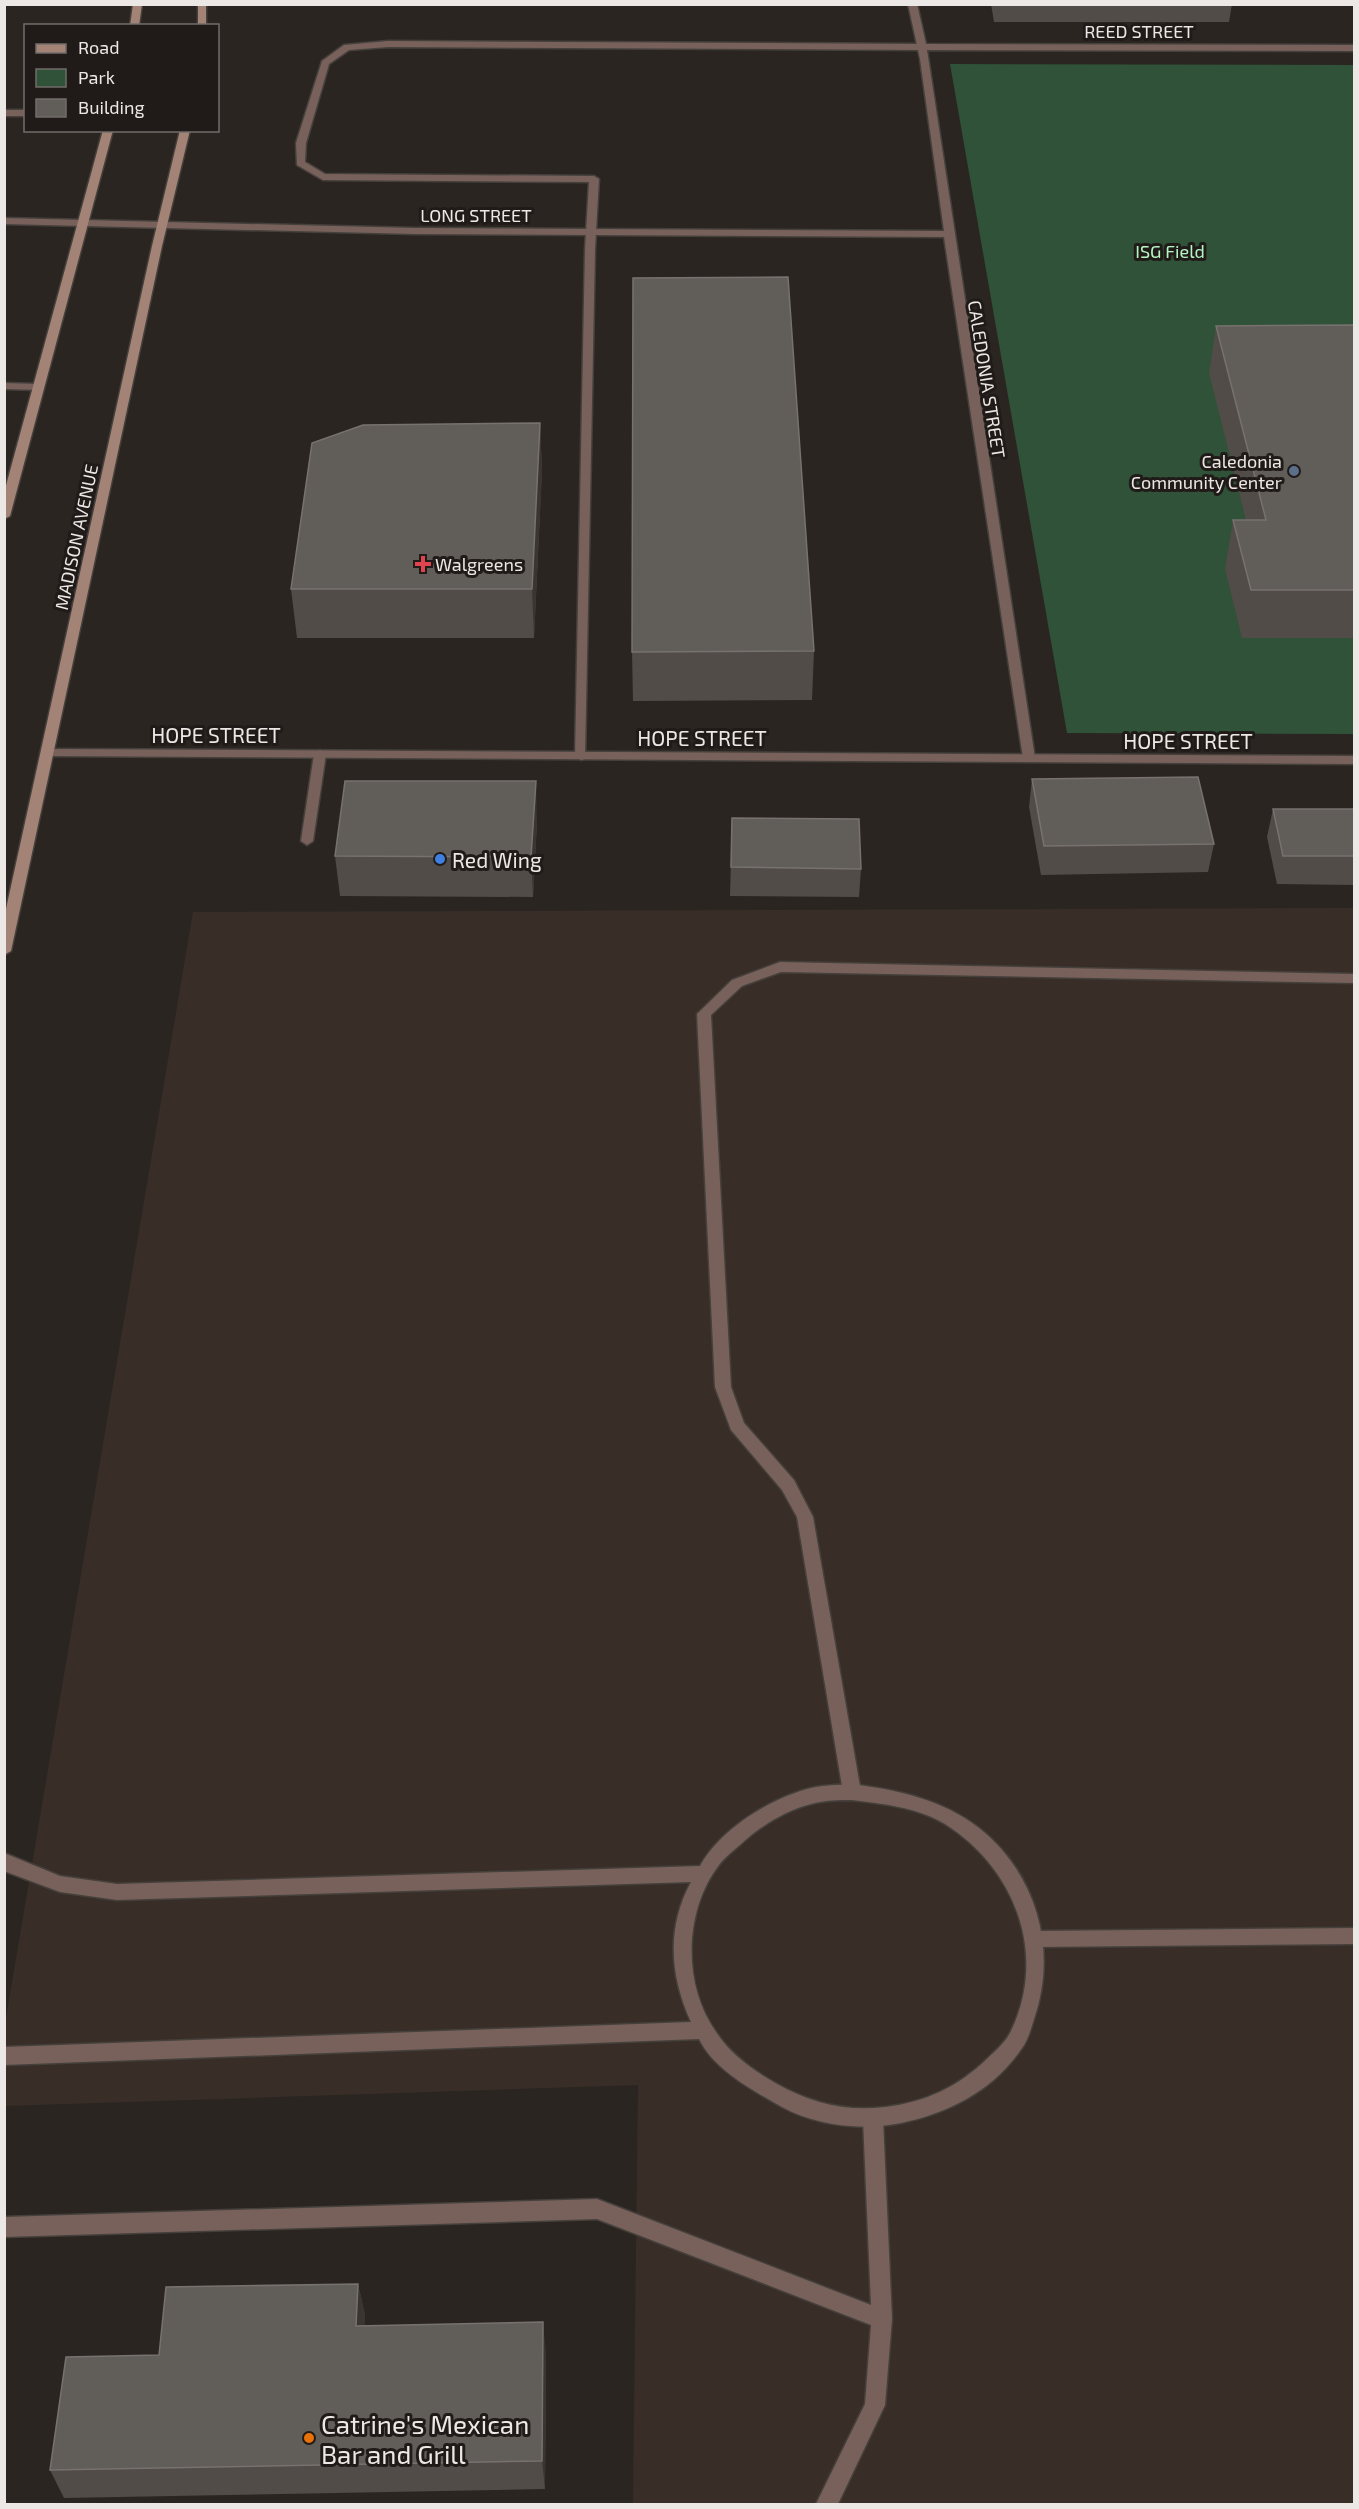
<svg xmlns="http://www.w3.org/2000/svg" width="1359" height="2509" viewBox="0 0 1359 2509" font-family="'Exo 2',sans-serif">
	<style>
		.built { fill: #382e27 }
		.green { fill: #2f5238 }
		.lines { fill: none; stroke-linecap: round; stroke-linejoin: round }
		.service-casing { stroke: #45403c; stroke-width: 3 }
		.minor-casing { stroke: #45403c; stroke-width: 3 }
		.tertiary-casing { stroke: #45403c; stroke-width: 3 }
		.secondary-casing { stroke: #45403c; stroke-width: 3 }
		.service { fill: #77615a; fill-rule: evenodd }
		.minor { fill: #77615a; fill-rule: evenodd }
		.tertiary { fill: #77615a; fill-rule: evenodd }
		.secondary { fill: #a48377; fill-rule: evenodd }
		.wall { fill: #514c48 }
		.shaded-wall { fill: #3a3531 }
		.building { fill: #615d59; stroke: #77726f; stroke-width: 1.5 }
		.service-dot { fill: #5c6f8a; stroke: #201b18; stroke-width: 2 }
		.health-dot { fill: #e0444e; stroke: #201b18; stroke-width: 2 }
		.shop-dot { fill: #3f7fe0; stroke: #201b18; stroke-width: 2 }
		.food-dot { fill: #e8710a; stroke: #201b18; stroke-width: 2 }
		.labels { text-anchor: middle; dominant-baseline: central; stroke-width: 6; stroke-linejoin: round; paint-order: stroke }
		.far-street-label { font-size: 18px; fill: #ebe8e5; stroke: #201b18 }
		.far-park-label { font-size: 18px; fill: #b3f6c3; stroke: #201b18 }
		.far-poi-label { font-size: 18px; fill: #ebe8e5; stroke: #201b18; text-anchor: end }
		.street-label { font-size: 21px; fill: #ebe8e5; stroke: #201b18 }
		.poi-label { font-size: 21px; fill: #ebe8e5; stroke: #201b18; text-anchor: start }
		.near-poi-label { font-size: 26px; fill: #ebe8e5; stroke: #201b18; text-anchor: start }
	</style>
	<rect width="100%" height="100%" fill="#2a2521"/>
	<path class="built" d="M1354 908V2504H633L638 2085 5 2106V2024L193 912Z"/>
	<path class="green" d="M950 64 1354 65V734L1067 733Z"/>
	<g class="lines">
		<defs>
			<path id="service" d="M388 41 923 44 928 47 923 50 388 47 349 50 329 64 306 143 305 162 325 174 594 176 599 179 595 249 585 759 581 760 575 756 585 249 589 182 323 180 297 165 296 143 322 61 344 45Z
				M4 110H26V116H4Z
				M4 383 39 384 44 387 39 390 4 389Z
				M320 750 326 754 313 841 307 845 301 841 314 754Z
				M780 962 1354 974V983L781 972 742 986 711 1015 731 1387 744 1423 794 1480 813 1517 861 1792 858 1797 852 1800 846 1797 843 1792 797 1517 782 1490 731 1430 715 1387 697 1014 732 980Z
				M1354 1928V1944L1036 1947 1030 1945 1027 1939 1030 1933 1036 1931Z
				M873 2110 880 2113 883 2119 892 2319 885 2405 838 2504H816L865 2404 871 2325 597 2219 4 2237V2217L597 2199 871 2305 863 2119 866 2113Z"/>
			<path id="minor" d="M908 4H917L926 44 1354 45V51L927 50 1035 758 1029 762 1023 758 944 237 415 234 4 224V218L415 228 944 231 920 59Z
				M852 1784C897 1790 942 1799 979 1828 1037 1874 1058 1950 1034 2019 1031 2029 1028 2040 1022 2048 994 2090 949 2113 901 2123 863 2131 817 2126 782 2107 754 2091 714 2070 699 2039L4 2065V2047L691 2022C670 1976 666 1928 691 1882L117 1900 60 1892 4 1871V1853L60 1876 117 1884 700 1866C720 1830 770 1798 811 1788 824 1785 838 1785 852 1784ZM852 1800C883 1804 917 1807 945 1824 1015 1868 1048 1954 1011 2031 1006 2042 996 2050 988 2058 958 2087 926 2102 885 2107 846 2112 811 2103 777 2084 754 2071 731 2055 716 2032 682 1984 684 1911 719 1865 725 1857 734 1850 741 1844 760 1826 787 1810 811 1804 825 1800 839 1800 852 1800Z"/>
			<path id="tertiary" d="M49 749 1354 756V764L45 756 43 753Z"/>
			<path id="secondary" d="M133 4H142L139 26H130Z
				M198 4H206V26H198Z
				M103 130H113L10 516 4 519V493Z
				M180 130H190L162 246 11 951 4 955V918L152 246Z"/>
		</defs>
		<use href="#service" class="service-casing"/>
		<use href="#minor" class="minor-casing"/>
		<use href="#tertiary" class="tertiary-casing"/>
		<use href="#secondary" class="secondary-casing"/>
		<use href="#service" class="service"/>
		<use href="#minor" class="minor"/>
		<use href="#tertiary" class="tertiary"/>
		<use href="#secondary" class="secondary"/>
	</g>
	<path class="wall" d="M991 4H1232L1229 22H994Z
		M1354 325V638H1242L1225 569 1233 520H1246L1209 373 1216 326Z
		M540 423 542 471 534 638H297L291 589Z
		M814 651 812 700 633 701 632 652Z
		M1032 779 1214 844 1208 872 1041 875 1029 807Z
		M1273 809H1354V885L1277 884 1267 837Z
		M732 818 861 869 859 897 730 896Z
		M537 821 533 897 340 896 335 856Z
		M358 2284 365 2315 364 2326 546 2353 545 2489 64 2498 50 2470 159 2355Z"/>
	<path class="shaded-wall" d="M540 423 542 471 534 638 532 589Z
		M536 781 537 821 533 897 531 857Z
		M358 2284 365 2315 363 2357 356 2326Z
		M543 2322 546 2353 545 2489 542 2461Z"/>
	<path class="building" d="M788 277 814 651 632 652 633 278Z
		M1354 325V590H1251L1233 520H1266L1216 326Z
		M540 423 532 589H291L312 443 363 425Z
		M1198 777 1214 844 1044 846 1032 779Z
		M345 781H536L531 857 335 856Z
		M1273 809H1354V856H1283Z
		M732 818 859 819 861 869 731 867Z
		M358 2284 356 2326 543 2322 542 2461 50 2470 66 2357 159 2355 166 2287Z"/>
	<circle class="service-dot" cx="1294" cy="471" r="6"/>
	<path class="health-dot" d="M420 555h6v6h6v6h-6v6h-6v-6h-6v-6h6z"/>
	<circle class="shop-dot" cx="440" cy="859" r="6"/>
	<circle class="food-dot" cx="309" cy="2438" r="6"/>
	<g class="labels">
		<g class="far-street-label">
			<text x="1139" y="31">REED STREET</text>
			<text x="476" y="215">LONG STREET</text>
			<text transform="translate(987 379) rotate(81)">CALEDONIA STREET</text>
			<text transform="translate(76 537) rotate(-78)">MADISON AVENUE</text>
		</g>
		<g class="far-park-label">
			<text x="1170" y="251">ISG Field</text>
		</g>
		<g class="far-poi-label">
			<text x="1282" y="461">Caledonia<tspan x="1282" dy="21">Community Center</tspan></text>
			<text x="435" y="564" text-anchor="start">Walgreens</text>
		</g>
		<g class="street-label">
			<text x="216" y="734">HOPE STREET</text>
			<text x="702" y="737">HOPE STREET</text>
			<text x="1188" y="740">HOPE STREET</text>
		</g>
		<g class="poi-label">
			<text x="452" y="859">Red Wing</text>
		</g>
		<g class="near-poi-label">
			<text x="321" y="2423">Catrine's Mexican<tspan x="321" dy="30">Bar and Grill</tspan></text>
		</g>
	</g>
	<rect width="1359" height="2509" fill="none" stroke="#ebe8e5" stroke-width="12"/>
	<rect x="24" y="24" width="195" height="108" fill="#201b18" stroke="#716d6a" stroke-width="1.5"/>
	<rect x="36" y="44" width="30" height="9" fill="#a48377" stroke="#716d6a" stroke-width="1.5"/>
	<text x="78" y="54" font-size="18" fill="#ebe8e5">Road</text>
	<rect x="36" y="69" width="30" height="18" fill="#2f5238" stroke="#716d6a" stroke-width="1.5"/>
	<text x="78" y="84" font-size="18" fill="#ebe8e5">Park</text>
	<rect x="36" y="99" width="30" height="18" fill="#615d59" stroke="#716d6a" stroke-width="1.5"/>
	<text x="78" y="114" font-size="18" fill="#ebe8e5">Building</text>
</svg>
